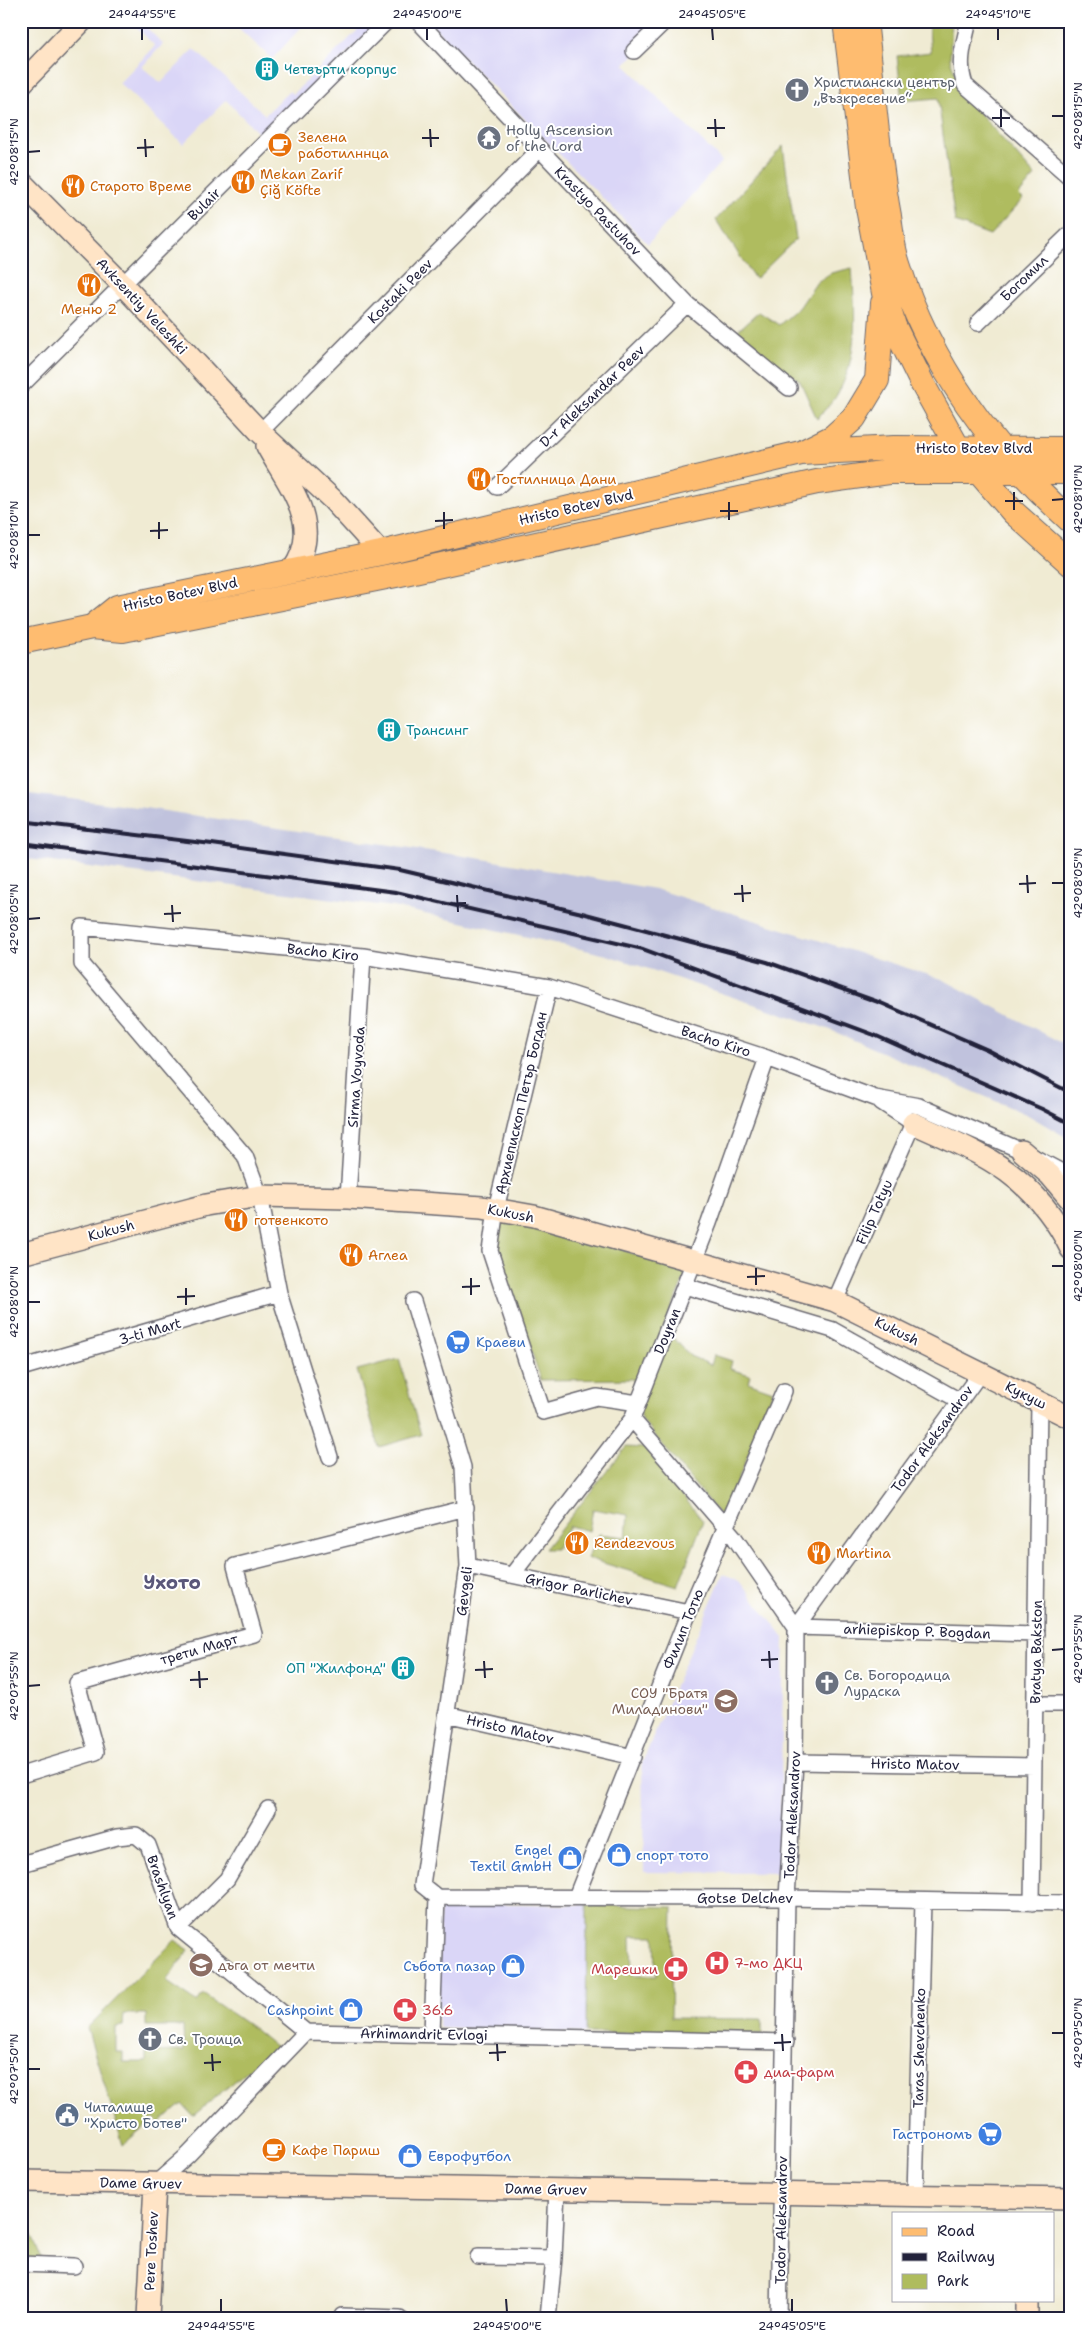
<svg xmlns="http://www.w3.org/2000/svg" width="1092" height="2339" viewBox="0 0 1092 2339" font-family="'Shantell Sans',sans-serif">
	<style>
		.built { fill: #dad6f7 }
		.industrial { fill: #c0c2dd }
		.green { fill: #afbc5e; stroke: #686f4c; fill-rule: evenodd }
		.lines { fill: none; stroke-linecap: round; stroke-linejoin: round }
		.street-casing { stroke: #6a6870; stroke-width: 18 }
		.secondary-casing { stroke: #6a6870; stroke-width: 24 }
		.primary-casing { stroke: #6a6870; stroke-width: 26 }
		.street { stroke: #fff; stroke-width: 15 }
		.secondary { stroke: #ffe4c6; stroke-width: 21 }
		.primary { stroke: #febc70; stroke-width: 24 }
		.rail { stroke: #22223b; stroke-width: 4 }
		.ticks { fill: none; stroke: #22223b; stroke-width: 2 }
		.labels { text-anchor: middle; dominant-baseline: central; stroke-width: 4; stroke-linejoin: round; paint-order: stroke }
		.culture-label { font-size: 14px; fill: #0d838f; stroke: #fff; text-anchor: start }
		.worship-label { font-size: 14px; fill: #5b616d; stroke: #fff; text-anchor: start }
		.food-label { font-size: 14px; fill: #c56008; stroke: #fff; text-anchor: start }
		.street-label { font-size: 14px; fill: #22223b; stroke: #fff }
		.shop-label { font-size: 14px; fill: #366cbe; stroke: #fff; text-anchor: end }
		.education-label { font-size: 14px; fill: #785e54; stroke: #fff; text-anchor: end }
		.health-label { font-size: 14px; fill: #be3a42; stroke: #fff; text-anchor: start }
		.service-label { font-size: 14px; fill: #4e5e75; stroke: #fff; text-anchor: start }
		.district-label { font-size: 19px; font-weight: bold; fill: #5a577a; stroke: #fff }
		.neatline { fill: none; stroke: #22223b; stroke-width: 2 }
		.ticks-label { font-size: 12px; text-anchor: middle; fill: #22223b }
	</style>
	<rect width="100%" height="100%" fill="#fff"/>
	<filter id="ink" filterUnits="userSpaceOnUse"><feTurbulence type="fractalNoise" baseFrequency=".02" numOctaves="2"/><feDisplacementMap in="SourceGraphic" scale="10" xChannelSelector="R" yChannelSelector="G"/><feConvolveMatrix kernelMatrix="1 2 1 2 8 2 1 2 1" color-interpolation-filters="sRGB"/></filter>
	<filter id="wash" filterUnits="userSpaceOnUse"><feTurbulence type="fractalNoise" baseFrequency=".0096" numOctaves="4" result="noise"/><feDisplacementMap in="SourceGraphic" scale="20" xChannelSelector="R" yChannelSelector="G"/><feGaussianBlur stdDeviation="1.12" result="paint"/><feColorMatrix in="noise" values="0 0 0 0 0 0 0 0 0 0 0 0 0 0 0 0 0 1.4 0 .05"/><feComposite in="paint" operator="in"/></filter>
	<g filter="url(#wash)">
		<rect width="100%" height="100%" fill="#f0ebd3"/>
		<path class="built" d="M130 21H140L163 44 142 67 161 83 194 49 265 115 289 91 293 94 357 31V21H380L262 137 226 100 183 144 119 83 155 46Z
			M231 21H307L272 59Z
			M428 21H661L625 65 722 161 648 244Z
			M723 1574 739 1580 784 1638 779 1873 644 1872 642 1763Z
			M440 1903 587 1905 586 2033 438 2027Z"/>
		<path class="industrial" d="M21 793 145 808 477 858 655 889 942 979 1071 1048V1140L1028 1115 828 1029 607 955 394 907 21 858Z"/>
		<path class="green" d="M928 21H952L950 59 962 93 1035 176 1019 195 1023 199 990 235 955 222 938 98 902 101 897 56 931 52Z
			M783 146 796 239 755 279 716 220Z
			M852 268C855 311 860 360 835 398 830 405 822 412 817 419L800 381 734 334 759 312 779 325 799 308 817 282 831 273Z
			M534 1216 686 1274 664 1327 690 1356 711 1365 714 1355 732 1361 730 1369 750 1375 748 1382 773 1391 723 1519 642 1420 633 1379 541 1380 492 1232 501 1217Z
			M399 1359 421 1435 379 1447 357 1370Z
			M626 1447 645 1448 703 1521 678 1586 587 1558 599 1534 626 1537 628 1515 593 1509 589 1531 570 1526 556 1549H545Z
			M587 1905 673 1907 671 2018 762 2019V2034L586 2033ZM631 1936H655L656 1976H632Z
			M175 1940 189 1950 166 1981 197 2002 203 1994 254 2029 276 2047 193 2116 182 2104 159 2123 154 2118 123 2145 87 2028ZM124 2014H146V2026H183L184 2051 146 2052V2062H123V2052H116V2027L123 2026Z
			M21 2208 42 2261 21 2260Z"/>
	</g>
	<g filter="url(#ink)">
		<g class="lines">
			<defs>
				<path id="street" d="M418 21 687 304 789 388
					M969 21C964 43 957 63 965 85L1071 178
					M634 51 665 21
					M978 323 1071 233
					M21 386 387 21
					M260 432 539 150
					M497 487 687 304
					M549 987 496 1209 490 1251 543 1412 597 1397 638 1403
					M348 1198 363 956
					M685 1286 833 1330 960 1401
					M413 1301 463 1467 468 1566 422 1885 437 1897 787 1898 1071 1903
					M835 1301 913 1123 881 1102
					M21 1368 279 1293
					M632 1419 734 1537 796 1627
					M330 1457 279 1293 260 1196 245 1156 82 964V927L363 956 549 987 767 1058 875 1098 919 1106 1022 1151 1071 1177
					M468 1566 689 1612
					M512 1575 632 1419 709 1223 767 1058
					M796 1627 1037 1634
					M1035 1704H1071
					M446 1714 633 1757
					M795 1762 1034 1766
					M21 1775 96 1752 77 1683 254 1634 235 1566 466 1508
					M21 1864 117 1837 136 1835 148 1845 178 1928 306 2032
					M576 1897 689 1612 784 1391
					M1032 1903 1039 1402
					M178 1928 227 1879 268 1809
					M432 2033 437 1897
					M155 2184 188 2155 306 2032 786 2042
					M915 2195 923 1901
					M478 2257 554 2258
					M21 2264 74 2266
					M341 2318 342 2316 400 2318
					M548 2318 554 2258 557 2189
					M779 2318 787 1898 795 1762 796 1627 981 1372"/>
				<path id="secondary" d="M21 84 82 21
					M21 182 122 284 260 432 332 499 381 553
					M267 446C289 487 325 526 292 571
					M913 1123C983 1154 1035 1175 1071 1249
					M1022 1151 1050 1175 1071 1200
					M21 1254 206 1205 260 1196 348 1198 482 1207 534 1216 835 1301 1071 1418
					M21 2181 1071 2198
					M148 2318 155 2184
					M1027 2318V2300"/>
				<path id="primary" d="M845 21 868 208 884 293 894 326 922 383 958 448 1013 512 1071 564
					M865 21C873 86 877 152 889 216 891 232 893 249 898 264 929 364 994 452 1071 521
					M807 450 833 437 854 418 877 380 883 303
					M92 627 117 607 381 553 801 453 894 448 1071 449
					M21 642 92 627 123 630 396 575 817 482 889 472H1071"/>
			</defs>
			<use href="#street" class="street-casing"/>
			<use href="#secondary" class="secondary-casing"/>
			<use href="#primary" class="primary-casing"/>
			<use href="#street" class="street"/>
			<use href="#secondary" class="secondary"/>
			<use href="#primary" class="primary"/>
			<path class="rail" d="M21 821 212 844 400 870 582 913 767 962 881 1003 988 1050 1071 1093
				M21 843 396 892 643 949 872 1034 1042 1109 1071 1124"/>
		</g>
	</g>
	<path class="ticks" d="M142 28V40M427 28V40M712 28 713 40M998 28V40M1001 109V127M1052 116H1064M992 118H1010M715 119 716 137M707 128H725M430 129 431 147M422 138H439M145 139 146 157M137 148 154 147M28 152 40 151M1014 492V510M1052 500 1064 499M1005 501H1023M729 502V520M720 511H738M444 512V529M435 521 453 520M159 522V539M150 531 168 530M28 535H40M1027 875 1028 893M1052 883H1064M1019 884 1036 883M742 885 743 902M734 894 751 893M457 895 458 912M449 904 466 903M172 905 173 922M164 914 181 913M28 919 40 918M1052 1266H1064M756 1268V1285M747 1277 765 1276M471 1278V1295M462 1287 480 1286M186 1288V1305M177 1297 195 1296M28 1302H40M1052 1650 1064 1649M769 1651 770 1668M761 1660 778 1659M484 1661 485 1678M475 1670 493 1669M199 1671 200 1688M190 1680 208 1679M28 1686 40 1685M1052 2033H1064M782 2034 783 2051M774 2043 791 2042M497 2044 498 2061M489 2053 506 2052M212 2054 213 2071M204 2063 221 2062M28 2069H40M221 2299V2312M506 2299 507 2312M792 2299V2312"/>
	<defs>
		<symbol id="building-disc" viewBox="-11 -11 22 22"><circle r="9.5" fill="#0f9aa8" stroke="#fff"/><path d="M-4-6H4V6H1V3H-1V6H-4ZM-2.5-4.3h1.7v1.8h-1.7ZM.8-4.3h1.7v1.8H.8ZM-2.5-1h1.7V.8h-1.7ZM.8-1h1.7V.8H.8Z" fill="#fff"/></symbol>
		<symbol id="church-disc" viewBox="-11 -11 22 22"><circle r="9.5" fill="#6b7280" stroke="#fff"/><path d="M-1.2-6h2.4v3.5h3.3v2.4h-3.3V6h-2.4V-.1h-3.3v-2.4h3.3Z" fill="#fff"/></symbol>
		<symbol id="temple-disc" viewBox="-11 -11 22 22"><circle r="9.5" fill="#6b7280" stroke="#fff"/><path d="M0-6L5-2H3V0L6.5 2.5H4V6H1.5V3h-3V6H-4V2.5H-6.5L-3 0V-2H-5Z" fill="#fff"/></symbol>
		<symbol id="cafe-disc" viewBox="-11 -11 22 22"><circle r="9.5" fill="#e8710a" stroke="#fff"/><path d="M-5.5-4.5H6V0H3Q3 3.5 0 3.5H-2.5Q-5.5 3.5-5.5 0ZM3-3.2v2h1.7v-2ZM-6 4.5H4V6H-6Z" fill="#fff"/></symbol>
		<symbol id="restaurant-disc" viewBox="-11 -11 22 22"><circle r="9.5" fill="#e8710a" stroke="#fff"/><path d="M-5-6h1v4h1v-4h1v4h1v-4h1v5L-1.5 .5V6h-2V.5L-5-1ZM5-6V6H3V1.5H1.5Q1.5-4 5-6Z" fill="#fff"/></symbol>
		<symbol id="supermarket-disc" viewBox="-11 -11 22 22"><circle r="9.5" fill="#3f7fe0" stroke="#fff"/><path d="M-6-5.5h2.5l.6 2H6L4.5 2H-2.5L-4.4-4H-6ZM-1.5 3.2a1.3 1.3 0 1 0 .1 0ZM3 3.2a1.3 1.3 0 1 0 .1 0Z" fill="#fff"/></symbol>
		<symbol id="school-disc" viewBox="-11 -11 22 22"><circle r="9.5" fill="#8d6e63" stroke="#fff"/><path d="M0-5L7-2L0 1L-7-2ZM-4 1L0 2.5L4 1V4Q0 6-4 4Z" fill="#fff"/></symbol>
		<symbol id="shop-disc" viewBox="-11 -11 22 22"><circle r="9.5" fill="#3f7fe0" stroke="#fff"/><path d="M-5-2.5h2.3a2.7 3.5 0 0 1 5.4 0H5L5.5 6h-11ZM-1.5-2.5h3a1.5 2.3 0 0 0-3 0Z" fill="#fff"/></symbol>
		<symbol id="hospital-disc" viewBox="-11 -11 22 22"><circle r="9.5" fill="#e0444e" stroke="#fff"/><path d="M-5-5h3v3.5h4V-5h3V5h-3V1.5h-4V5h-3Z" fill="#fff"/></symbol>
		<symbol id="pharmacy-disc" viewBox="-11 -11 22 22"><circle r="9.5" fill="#e0444e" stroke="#fff"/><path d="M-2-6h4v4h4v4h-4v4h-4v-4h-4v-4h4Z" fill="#fff"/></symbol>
		<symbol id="civic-disc" viewBox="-11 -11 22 22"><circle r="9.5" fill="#5c6f8a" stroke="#fff"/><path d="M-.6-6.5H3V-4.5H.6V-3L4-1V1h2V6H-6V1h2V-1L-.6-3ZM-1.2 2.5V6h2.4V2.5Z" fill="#fff"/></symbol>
	</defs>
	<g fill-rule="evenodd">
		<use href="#building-disc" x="253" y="55" width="28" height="28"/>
		<use href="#church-disc" x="783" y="76" width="28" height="28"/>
		<use href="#temple-disc" x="475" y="124" width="28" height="28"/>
		<use href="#cafe-disc" x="266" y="131" width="28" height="28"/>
		<use href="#restaurant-disc" x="229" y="168" width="28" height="28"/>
		<use href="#restaurant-disc" x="59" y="172" width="28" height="28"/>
		<use href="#restaurant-disc" x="75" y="271" width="28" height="28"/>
		<use href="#restaurant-disc" x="465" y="465" width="28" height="28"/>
		<use href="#building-disc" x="375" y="716" width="28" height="28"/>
		<use href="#restaurant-disc" x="222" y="1206" width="28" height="28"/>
		<use href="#restaurant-disc" x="337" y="1241" width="28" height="28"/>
		<use href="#supermarket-disc" x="444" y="1328" width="28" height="28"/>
		<use href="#restaurant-disc" x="563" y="1529" width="28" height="28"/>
		<use href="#restaurant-disc" x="805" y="1539" width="28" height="28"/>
		<use href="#building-disc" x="389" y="1654" width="28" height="28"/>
		<use href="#church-disc" x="813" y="1669" width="28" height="28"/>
		<use href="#school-disc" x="712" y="1687" width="28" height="28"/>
		<use href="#shop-disc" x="605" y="1841" width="28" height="28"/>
		<use href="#shop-disc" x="556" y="1844" width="28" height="28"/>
		<use href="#hospital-disc" x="703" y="1949" width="28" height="28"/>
		<use href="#school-disc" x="187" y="1951" width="28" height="28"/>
		<use href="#shop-disc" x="499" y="1952" width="28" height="28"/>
		<use href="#pharmacy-disc" x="662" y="1955" width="28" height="28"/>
		<use href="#shop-disc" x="337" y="1996" width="28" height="28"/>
		<use href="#pharmacy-disc" x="391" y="1996" width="28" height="28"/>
		<use href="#church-disc" x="136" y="2025" width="28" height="28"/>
		<use href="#pharmacy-disc" x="732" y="2058" width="28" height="28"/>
		<use href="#civic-disc" x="53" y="2101" width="28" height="28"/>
		<use href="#supermarket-disc" x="976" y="2120" width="28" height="28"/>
		<use href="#cafe-disc" x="260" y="2136" width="28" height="28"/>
		<use href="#shop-disc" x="396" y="2142" width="28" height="28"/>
	</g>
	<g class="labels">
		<g class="culture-label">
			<text x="284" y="69">Четвърти корпус</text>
			<text x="406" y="730">Трансинг</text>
			<text x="386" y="1668" text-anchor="end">ОП "Жилфонд"</text>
		</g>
		<g class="worship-label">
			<text x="814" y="82">Христиански център<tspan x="814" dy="16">„Възкресение“</tspan></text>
			<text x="506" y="130">Holly Ascension<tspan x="506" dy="16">of the Lord</tspan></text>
			<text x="844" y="1675">Св. Богородица<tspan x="844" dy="16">Лурдска</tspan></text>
			<text x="168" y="2039">Св. Троица</text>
		</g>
		<g class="food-label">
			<text x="298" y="137">Зелена<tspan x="298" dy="16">работилннца</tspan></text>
			<text x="260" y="174">Mekan Zarif<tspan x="260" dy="16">Çiğ Köfte</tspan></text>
			<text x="90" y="186">Старото Време</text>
			<text x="89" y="309" text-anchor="middle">Меню 2</text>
			<text x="496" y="479">Гостилница Дани</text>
			<text x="254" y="1220">готвенкото</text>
			<text x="368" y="1255">Аглеа</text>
			<text x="594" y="1543">Rendezvous</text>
			<text x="836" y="1553">Martina</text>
			<text x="292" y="2150">Кафе Париш</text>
		</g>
		<g class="street-label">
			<text transform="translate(204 204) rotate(-45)">Bulair</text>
			<text transform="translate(598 211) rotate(46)">Krastyo Pastuhov</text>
			<text transform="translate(1024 278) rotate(-44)">Богомил</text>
			<text transform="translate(400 291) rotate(-45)">Kostaki Peev</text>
			<text transform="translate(142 306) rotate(47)">Avksentiy Veleshki</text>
			<text transform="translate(592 396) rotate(-44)">D-r Aleksandar Peev</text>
			<text x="974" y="448">Hristo Botev Blvd</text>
			<text transform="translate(576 507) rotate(-13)">Hristo Botev Blvd</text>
			<text transform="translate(180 594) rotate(-12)">Hristo Botev Blvd</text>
			<text transform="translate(323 952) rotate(6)">Bacho Kiro</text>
			<text transform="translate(716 1041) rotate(18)">Bacho Kiro</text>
			<text transform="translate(356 1077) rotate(-86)">Sirma Voyvoda</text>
			<text transform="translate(521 1103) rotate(-77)">Архиепископ Петър Богдан</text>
			<text transform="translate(874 1212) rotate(-66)">Filip Totyu</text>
			<text transform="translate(511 1213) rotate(11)">Kukush</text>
			<text transform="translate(111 1230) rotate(-15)">Kukush</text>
			<text transform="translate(150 1331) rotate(-16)">3-ti Mart</text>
			<text transform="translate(667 1331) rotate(-68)">Doyran</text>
			<text transform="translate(897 1331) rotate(26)">Kukush</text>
			<text transform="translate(1026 1395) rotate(27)">Кукуш</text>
			<text transform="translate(932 1439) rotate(-54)">Todor Aleksandrov</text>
			<text transform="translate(579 1589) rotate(12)">Grigor Parlichev</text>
			<text transform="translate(464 1591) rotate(-83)">Gevgeli</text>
			<text transform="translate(683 1629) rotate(-68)">Филип Тотю</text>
			<text transform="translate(917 1631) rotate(2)">arhiepiskop P. Bogdan</text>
			<text transform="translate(199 1649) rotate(-16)">трети Март</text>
			<text transform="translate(1036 1652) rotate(-89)">Bratya Bakston</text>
			<text transform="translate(510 1729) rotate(13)">Hristo Matov</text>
			<text transform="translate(915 1764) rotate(1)">Hristo Matov</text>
			<text transform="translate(792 1815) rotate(-87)">Todor Aleksandrov</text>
			<text transform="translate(163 1887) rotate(70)">Brashlyan</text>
			<text x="745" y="1898">Gotse Delchev</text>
			<text transform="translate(424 2034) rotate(1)">Arhimandrit Evlogi</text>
			<text transform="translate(919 2048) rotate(-89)">Taras Shevchenko</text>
			<text transform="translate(141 2183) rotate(1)">Dame Gruev</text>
			<text transform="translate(546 2189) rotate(1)">Dame Gruev</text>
			<text transform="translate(781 2220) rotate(-89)">Todor Aleksandrov</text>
			<text transform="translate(151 2251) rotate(-87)">Pere Toshev</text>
		</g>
		<g class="shop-label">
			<text x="476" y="1342" text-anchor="start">Краеви</text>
			<text x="552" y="1850">Engel<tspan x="552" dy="16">Textil GmbH</tspan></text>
			<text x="636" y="1855" text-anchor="start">спорт тото</text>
			<text x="496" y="1966">Събота пазар</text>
			<text x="334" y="2010">Cashpoint</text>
			<text x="972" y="2134">Гастрономъ</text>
			<text x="428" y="2156" text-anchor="start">Еврофутбол</text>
		</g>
		<g class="education-label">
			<text x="708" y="1693">СОУ "Братя<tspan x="708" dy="16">Миладинови"</tspan></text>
			<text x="218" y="1965" text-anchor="start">дъга от мечти</text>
		</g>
		<g class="health-label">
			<text x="734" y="1963">7-мо ДКЦ</text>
			<text x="658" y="1969" text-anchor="end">Марешки</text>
			<text x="422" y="2010">36.6</text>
			<text x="764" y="2072">диа-фарм</text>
		</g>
		<g class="service-label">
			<text x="84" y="2107">Читалище<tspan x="84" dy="16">"Христо Ботев"</tspan></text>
		</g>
		<g class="district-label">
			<text x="172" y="1582">Ухото</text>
		</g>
	</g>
	<rect width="1092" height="2339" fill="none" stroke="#fff" stroke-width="55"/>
	<rect x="892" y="2212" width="162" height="90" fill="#ffffff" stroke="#a7a7b1"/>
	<rect x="902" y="2228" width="25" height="8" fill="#febc70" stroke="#a7a7b1"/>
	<text x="937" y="2236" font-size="15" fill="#22223b">Road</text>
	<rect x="902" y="2253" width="25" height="8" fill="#22223b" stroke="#a7a7b1"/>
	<text x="937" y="2262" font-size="15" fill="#22223b">Railway</text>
	<rect x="902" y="2274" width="25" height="15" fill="#afbc5e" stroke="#a7a7b1"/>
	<text x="937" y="2286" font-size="15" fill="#22223b">Park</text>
	<rect x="28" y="28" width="1036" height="2284" class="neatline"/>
	<g class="ticks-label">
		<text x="142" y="18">24°44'55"E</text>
		<text x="427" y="18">24°45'00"E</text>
		<text x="712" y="18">24°45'05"E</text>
		<text x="998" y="18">24°45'10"E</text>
		<text transform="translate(1078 116) rotate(-90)" y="4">42°08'15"N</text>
		<text transform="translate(14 152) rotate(-90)" y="4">42°08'15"N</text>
		<text transform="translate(1078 499) rotate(-90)" y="4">42°08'10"N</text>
		<text transform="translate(14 535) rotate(-90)" y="4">42°08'10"N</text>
		<text transform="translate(1078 883) rotate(-90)" y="4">42°08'05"N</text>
		<text transform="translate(14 919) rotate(-90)" y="4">42°08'05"N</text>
		<text transform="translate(1078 1266) rotate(-90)" y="4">42°08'00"N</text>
		<text transform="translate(14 1302) rotate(-90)" y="4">42°08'00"N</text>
		<text transform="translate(1078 1649) rotate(-90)" y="4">42°07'55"N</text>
		<text transform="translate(14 1686) rotate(-90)" y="4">42°07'55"N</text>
		<text transform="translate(1078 2033) rotate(-90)" y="4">42°07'50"N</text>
		<text transform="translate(14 2069) rotate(-90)" y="4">42°07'50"N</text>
		<text x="221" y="2330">24°44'55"E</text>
		<text x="507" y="2330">24°45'00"E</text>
		<text x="792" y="2330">24°45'05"E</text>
	</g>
</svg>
